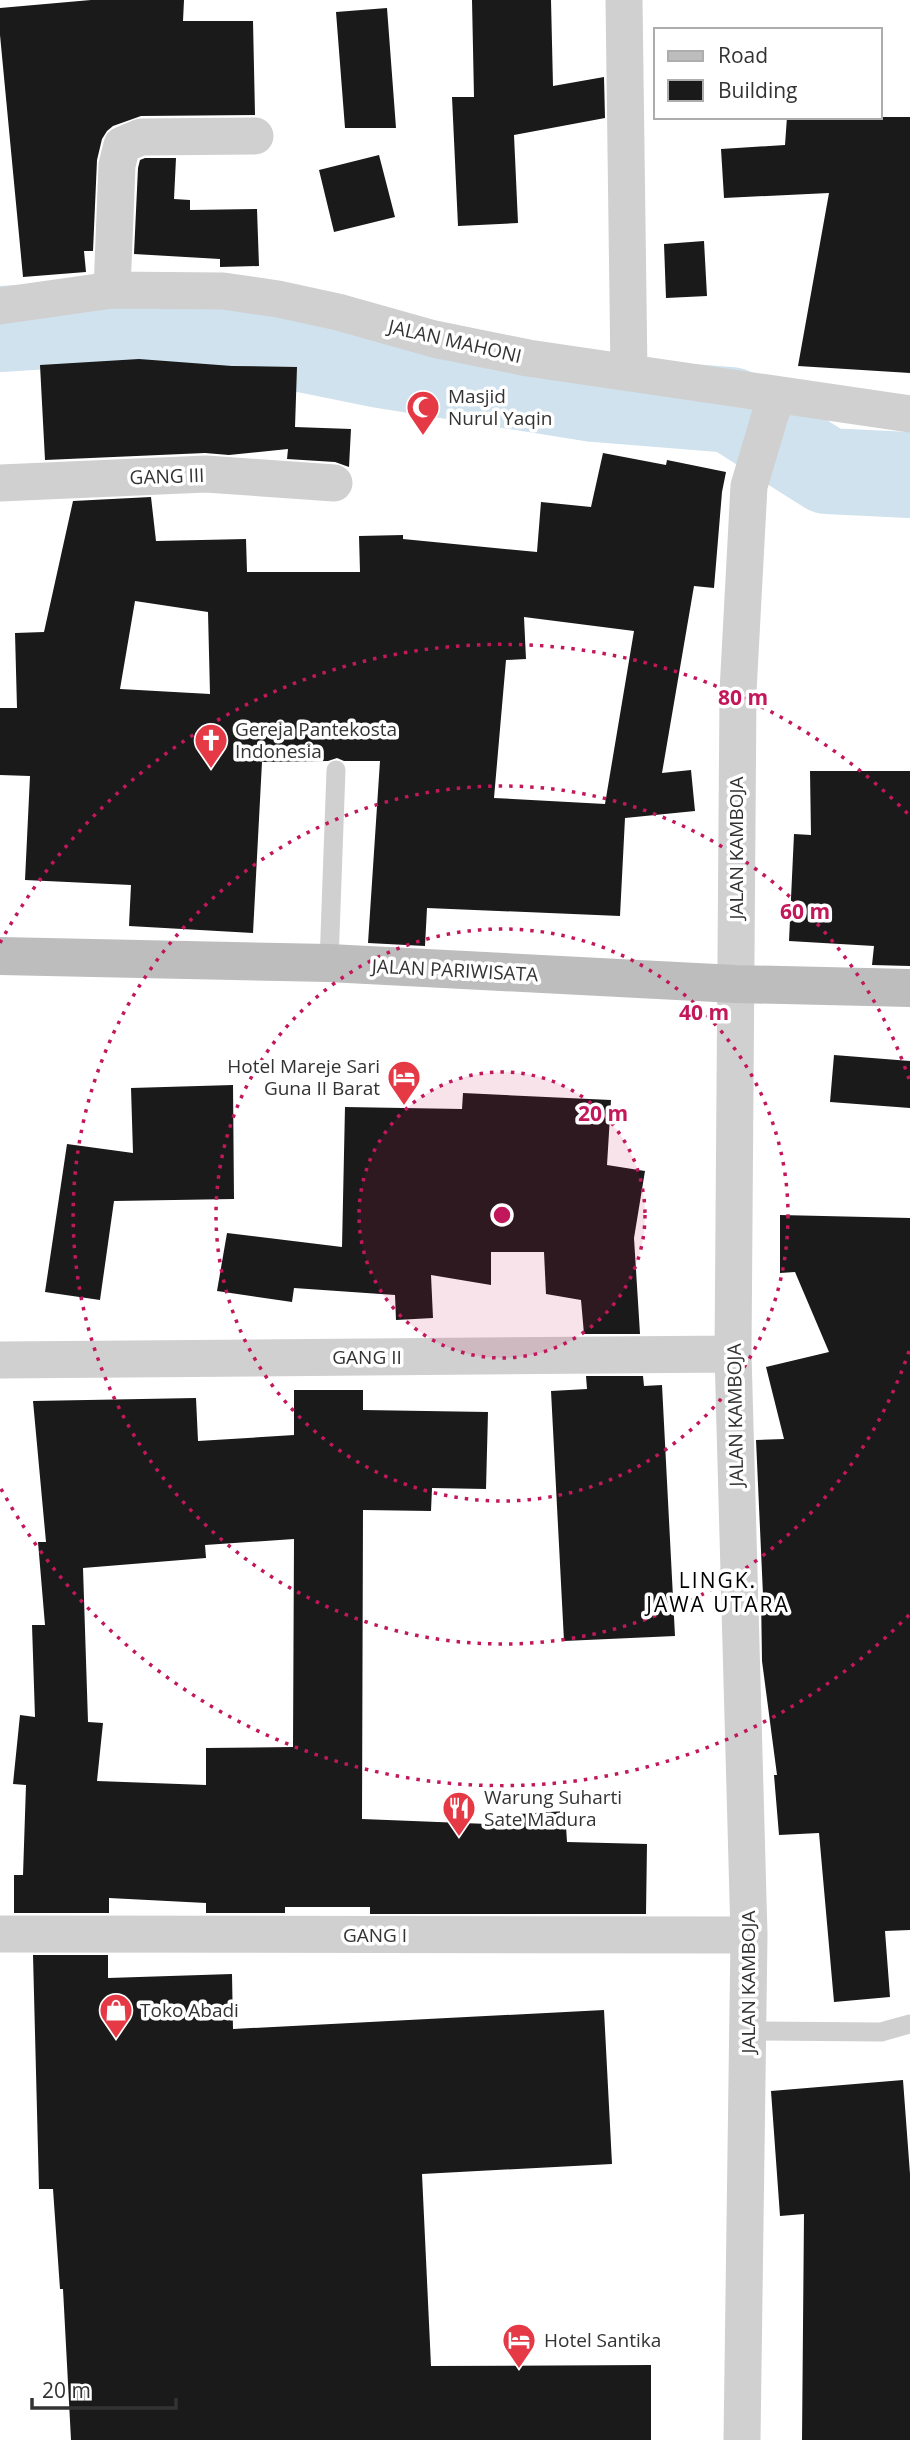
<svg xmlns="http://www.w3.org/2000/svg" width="910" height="2440" viewBox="0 0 910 2440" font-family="'Open Sans',sans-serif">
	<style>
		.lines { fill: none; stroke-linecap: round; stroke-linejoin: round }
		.river { stroke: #cfe2ee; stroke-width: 86 }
		.building { fill: #1a1a1a; fill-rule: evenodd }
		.lane { stroke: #d0d0d0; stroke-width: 19 }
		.street { stroke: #d0d0d0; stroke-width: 37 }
		.secondary { stroke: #bdbdbd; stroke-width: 38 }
		.ring { fill: none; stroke: #c2185b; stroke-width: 3.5; stroke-dasharray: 3.5 7 }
		.labels { text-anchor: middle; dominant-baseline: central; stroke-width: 7; stroke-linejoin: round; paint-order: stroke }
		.street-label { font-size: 19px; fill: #333; stroke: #fff }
		.poi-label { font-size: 19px; fill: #333; stroke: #fff; text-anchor: start }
		.neighbourhood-label { font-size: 21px; letter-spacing: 2px; fill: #000; stroke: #fff }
		.centre { fill: #c2185b; stroke: #fff; stroke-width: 3.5 }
		.ring-label { font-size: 21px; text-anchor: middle; font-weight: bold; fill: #c2185b; stroke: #fff; stroke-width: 7; stroke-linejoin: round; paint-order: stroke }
	</style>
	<rect width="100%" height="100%" fill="#fff"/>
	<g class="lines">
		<path class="river" d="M0 329 153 319 381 365 594 399 731 410 827 471 910 475"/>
	</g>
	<path class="building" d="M91 0H184L183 21H253L255 115 141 116 113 126 107 131 102 139 97 160 93 251H84L86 272 23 277 0 35V8Z
		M472 0H551L553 86 604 77 605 118 514 135 518 223 458 226 452 97H474Z
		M387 8 396 128H345L336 12Z
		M787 117H910V373L798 366 829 193 724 198 721 149 785 145Z
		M379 155 395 217 334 232 319 170Z
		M145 158H176L174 199 190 200V210L257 209 259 266 220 267V259L134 254 138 168 140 160Z
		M704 241 707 296 666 298 664 244Z
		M139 359 232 366 297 367 295 427 351 429 349 467 335 462 287 459 288 449 229 455 205 453 45 460 40 365Z
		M603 453 666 465 667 460 726 472 722 492 714 588 694 586 662 773 691 770 695 811 625 818 620 916 427 908 425 946 368 943 380 761H344L337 758 328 761 262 762 253 933 129 926 131 885 25 880 30 776 0 775V708H17L15 633 44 632 73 501 151 497 156 541 246 539 247 572H360L359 536 403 535V539L537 552 541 502 591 507ZM135 601 208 612 210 694 120 689ZM524 617 634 631 605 804 494 798 506 660 526 659Z
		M810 771H910V966L872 965 874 946 789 941 794 834 811 835Z
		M834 1055 910 1061V1108L830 1102Z
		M233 1085 234 1199 114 1201 100 1300 45 1292 67 1144 133 1153 131 1088Z
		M463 1093 611 1100 607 1165 645 1171 634 1238 640 1334H584L581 1300 546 1294 544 1252H491V1285L431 1275 433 1318 396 1320 395 1295 294 1288 292 1302 217 1291 227 1233 342 1247 345 1107 462 1109Z
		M780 1215 910 1218V1930L885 1931 890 1997 834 2002 819 1833 779 1835 774 1775H777L762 1661 761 1595H763L756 1440 784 1439 766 1367 829 1352 795 1272 780 1273Z
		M586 1376H643L644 1386 662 1385 675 1636 564 1641 551 1391 587 1389Z
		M294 1390H363V1410L488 1412 486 1489 432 1488 431 1511 363 1510 362 1819 488 1824 487 1816 565 1811 567 1842 647 1844 646 1914H370V1907H285V1913H206V1903L109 1898V1913H14V1875H23L26 1785 13 1784 20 1715 35 1717 32 1625H45L38 1542H46L33 1401 196 1398 198 1441 294 1435ZM294 1539 293 1747 206 1748V1785L97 1781 103 1723 88 1722 83 1568 206 1558 205 1545Z
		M33 1955H108V1978L232 1974 233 2029 604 2010 612 2164 422 2174 431 2366 651 2365V2440H71L63 2289H60L53 2189H39Z
		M903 2080 910 2174V2440H802L804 2214 780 2216 771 2091Z"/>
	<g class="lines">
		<path class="lane" d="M329 963 336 770
			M747 2031 881 2032 910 2024"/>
		<path class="street" d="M624 0 629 373
			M112 290 117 165 122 145 141 137 255 136
			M0 306 112 290 223 291 278 299 338 312 434 339 528 358 910 414
			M0 483 206 474 334 483
			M0 1360 733 1354
			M0 1934 749 1935
			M742 2440 749 1935 733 1354 738 692 749 486 771 412 779 395"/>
		<path class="secondary" d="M0 956 329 963 735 984 910 988"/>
	</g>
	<circle cx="502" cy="1215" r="143" fill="#c2185b" fill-opacity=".12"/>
	<g class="ring">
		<circle cx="502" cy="1215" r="143"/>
		<circle cx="502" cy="1215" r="286"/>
		<path d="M909 1351A429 429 0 1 1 909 1079"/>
		<path d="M909 1615A571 571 0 0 1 0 1487M0 943A571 571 0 0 1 909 815"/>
	</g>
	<defs>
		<symbol id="mosque-pin" viewBox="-11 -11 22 30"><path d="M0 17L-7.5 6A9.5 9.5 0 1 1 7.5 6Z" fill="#e63946" stroke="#fff"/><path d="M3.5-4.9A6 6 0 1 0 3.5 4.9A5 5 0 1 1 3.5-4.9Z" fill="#fff"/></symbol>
		<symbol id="church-pin" viewBox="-11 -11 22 30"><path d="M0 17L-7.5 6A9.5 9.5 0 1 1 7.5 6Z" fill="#e63946" stroke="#fff"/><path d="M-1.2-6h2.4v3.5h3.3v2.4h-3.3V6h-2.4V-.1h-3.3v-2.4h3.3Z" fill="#fff"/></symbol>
		<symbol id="hotel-pin" viewBox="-11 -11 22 30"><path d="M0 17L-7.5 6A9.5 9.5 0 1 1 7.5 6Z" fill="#e63946" stroke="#fff"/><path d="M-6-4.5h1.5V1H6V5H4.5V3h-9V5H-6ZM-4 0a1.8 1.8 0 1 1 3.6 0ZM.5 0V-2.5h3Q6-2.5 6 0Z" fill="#fff"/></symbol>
		<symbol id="restaurant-pin" viewBox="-11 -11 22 30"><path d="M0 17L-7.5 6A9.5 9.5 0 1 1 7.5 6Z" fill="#e63946" stroke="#fff"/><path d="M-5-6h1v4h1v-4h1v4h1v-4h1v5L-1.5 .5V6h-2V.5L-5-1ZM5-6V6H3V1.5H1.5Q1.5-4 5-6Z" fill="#fff"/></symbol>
		<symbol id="shop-pin" viewBox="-11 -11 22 30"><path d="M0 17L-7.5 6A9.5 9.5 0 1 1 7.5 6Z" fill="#e63946" stroke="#fff"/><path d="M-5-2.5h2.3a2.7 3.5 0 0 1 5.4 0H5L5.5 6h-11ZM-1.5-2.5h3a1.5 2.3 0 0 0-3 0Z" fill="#fff"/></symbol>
	</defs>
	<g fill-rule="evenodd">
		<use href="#mosque-pin" x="404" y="388" width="38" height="52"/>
		<use href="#church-pin" x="192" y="721" width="38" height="52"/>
		<use href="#hotel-pin" x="385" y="1058" width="38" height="52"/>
		<use href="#restaurant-pin" x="440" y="1789" width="38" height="52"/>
		<use href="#shop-pin" x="97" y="1991" width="38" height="52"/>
		<use href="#hotel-pin" x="500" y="2321" width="38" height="52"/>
	</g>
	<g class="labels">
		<g class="street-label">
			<text transform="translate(455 341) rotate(13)">JALAN MAHONI</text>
			<text transform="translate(167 476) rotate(-2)">GANG III</text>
			<text transform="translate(736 848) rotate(-90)">JALAN KAMBOJA</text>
			<text transform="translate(455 970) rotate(3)">JALAN PARIWISATA</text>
			<text x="367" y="1357">GANG II</text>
			<text transform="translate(735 1415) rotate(-91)">JALAN KAMBOJA</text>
			<text x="375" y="1935">GANG I</text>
			<text transform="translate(748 1982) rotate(-90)">JALAN KAMBOJA</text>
		</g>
		<g class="poi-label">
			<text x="448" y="396">Masjid<tspan x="448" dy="22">Nurul Yaqin</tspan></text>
			<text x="235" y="729">Gereja Pantekosta<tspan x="235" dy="22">Indonesia</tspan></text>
			<text x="380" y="1066" text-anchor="end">Hotel Mareje Sari<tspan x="380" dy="22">Guna II Barat</tspan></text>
			<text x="484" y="1797">Warung Suharti<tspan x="484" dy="22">Sate Madura</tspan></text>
			<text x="140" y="2010">Toko Abadi</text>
			<text x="544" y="2340">Hotel Santika</text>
		</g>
		<g class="neighbourhood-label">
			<text x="718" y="1580">LINGK.<tspan x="718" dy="24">JAWA UTARA</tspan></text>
		</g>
	</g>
	<circle cx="502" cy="1215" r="10" class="centre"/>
	<g class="ring-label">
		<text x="743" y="705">80 m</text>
		<text x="805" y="919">60 m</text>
		<text x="704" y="1020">40 m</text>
		<text x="603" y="1121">20 m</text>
	</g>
	<rect x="654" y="28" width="228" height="91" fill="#ffffff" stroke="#adadad" stroke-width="2"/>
	<rect x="668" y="51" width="35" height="10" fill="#bdbdbd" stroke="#adadad" stroke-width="2"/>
	<text x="718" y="63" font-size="21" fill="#333333">Road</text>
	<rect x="668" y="80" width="35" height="21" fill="#1a1a1a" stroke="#adadad" stroke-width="2"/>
	<text x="718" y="98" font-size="21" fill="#333333">Building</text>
	<path d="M32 2398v10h144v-10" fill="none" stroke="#333333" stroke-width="3.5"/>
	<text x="42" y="2398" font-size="21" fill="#333333" stroke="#ffffff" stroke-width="5" paint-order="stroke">20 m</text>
</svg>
